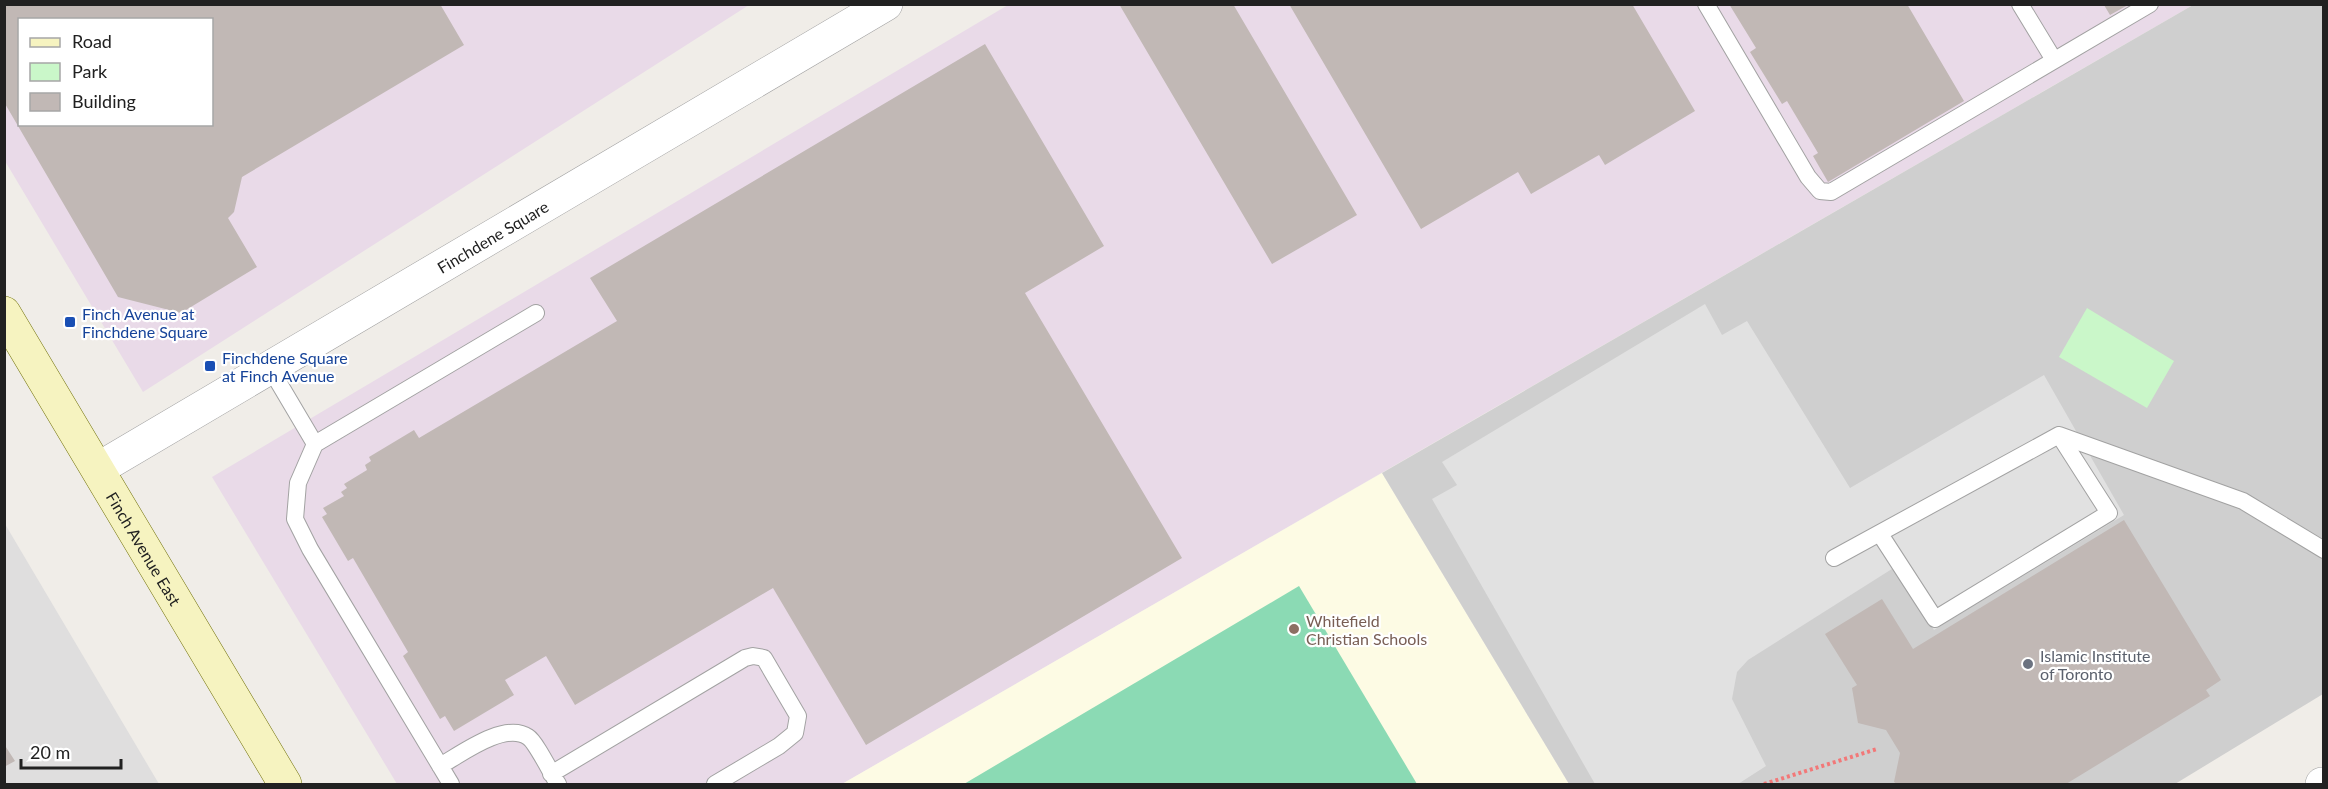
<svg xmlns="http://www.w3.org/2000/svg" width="2328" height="789" viewBox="0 0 2328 789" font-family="Lato,sans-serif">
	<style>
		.residential { fill: #dfdede }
		.industrial { fill: #e9dae8; fill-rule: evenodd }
		.education { fill: #fdfbe4 }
		.religious { fill: #cfcfcf }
		.park { fill: #caf7c9 }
		.pitch { fill: #8bdab4 }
		.parking { fill: #e1e1e1 }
		.building { fill: #c1b8b5; fill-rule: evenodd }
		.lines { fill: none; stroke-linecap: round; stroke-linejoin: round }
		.service-casing { stroke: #a2a2a2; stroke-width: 18 }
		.tertiary-casing { stroke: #a2a2a2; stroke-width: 34 }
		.secondary-casing { stroke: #73730c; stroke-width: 34 }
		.path { stroke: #f27878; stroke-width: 4; stroke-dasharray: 3 3; stroke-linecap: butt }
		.service { stroke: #fff; stroke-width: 16 }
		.tertiary { stroke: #fff; stroke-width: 33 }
		.secondary { stroke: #f6f3c0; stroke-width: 33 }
		.transit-dot { fill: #1a4fb4; stroke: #fff; stroke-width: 2 }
		.education-dot { fill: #8d6e63; stroke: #fff; stroke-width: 2 }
		.worship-dot { fill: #6b7280; stroke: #fff; stroke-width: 2 }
		.labels { text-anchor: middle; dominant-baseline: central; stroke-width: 4.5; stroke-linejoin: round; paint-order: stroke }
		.street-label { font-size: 16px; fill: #212121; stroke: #fff }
		.transit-label { font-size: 16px; fill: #164399; stroke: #fff; text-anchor: start }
		.education-label { font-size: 16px; fill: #785e54; stroke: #fff; text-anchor: start }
		.worship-label { font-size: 16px; fill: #5b616d; stroke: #fff; text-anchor: start }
	</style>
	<rect width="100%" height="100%" fill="#f0ede8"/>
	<path class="residential" d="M5 524 159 784H5Z"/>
	<path class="industrial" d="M5 5H749L143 392 5 161ZM20 20H212V124H20Z
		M1008 5H2193L842 784H397L212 477Z"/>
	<path class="education" d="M1382 473 1569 784H842Z"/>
	<path class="religious" d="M2193 5H2323V694L2175 784H1569L1382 473Z"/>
	<path class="park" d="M2087 308 2174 361 2147 408 2059 357Z"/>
	<path class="pitch" d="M1299 586 1417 784H964Z"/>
	<path class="parking" d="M1705 304 1722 335 1747 321 1850 488 2044 375 2124 515 1934 630 1895 567 1748 660 1737 672 1732 699 1766 766 1738 784H1595L1432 499 1457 485 1442 462Z"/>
	<path class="building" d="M4 4H440L464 45 242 177 234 212 228 218 257 267 181 313 118 297 4 102ZM20 20H212V124H20Z
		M1119 4H1233L1357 215 1272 264Z
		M1289 4H1632L1695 111 1605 165 1599 155 1531 194 1518 172 1421 229Z
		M1729 4H1907L1964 101 1828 182 1813 156 1818 153 1787 101 1782 104 1750 52 1756 48Z
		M2104 5H2128L2110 15Z
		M985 44 1104 246 1025 293 1182 558 866 745 773 588 575 705 546 656 505 680 514 695 454 731 445 716 440 719 403 656 408 652 353 558 348 561 322 517 327 514 323 508 344 496 341 492 347 488 344 484 367 470 365 465 371 461 369 457 414 430 419 438 617 321 590 278Z
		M2124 520 2221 680 2206 690 2210 696 2066 784H1897L1894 782 1900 753 1886 730 1858 723 1852 688 1857 685 1825 634 1882 599 1913 649Z
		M4 744 15 761 4 767Z"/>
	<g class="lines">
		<defs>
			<path id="service" d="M1706 4 1808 177 1820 191 1831 192 2150 4
				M2020 4 2054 60
				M270 368 315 444 536 313
				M315 444 298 483 295 519 310 549 451 784
				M1880 534 1935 619 2109 513 2059 435
				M1834 558 2059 435 2243 501 2324 550
				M440 766C461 754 505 721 528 737 536 742 552 775 558 784
				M551 774 745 658 753 656 764 658 798 716 795 733 779 746 715 784"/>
			<g id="tertiary">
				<path id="s1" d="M98 469 886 4"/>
				<path d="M2322 784H2324"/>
			</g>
			<g id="secondary">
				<path id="s2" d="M4 313 285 784"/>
			</g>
		</defs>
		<use href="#service" class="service-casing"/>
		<use href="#tertiary" class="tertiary-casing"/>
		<use href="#secondary" class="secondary-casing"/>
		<path class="path" d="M1764 784 1877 749"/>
		<use href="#service" class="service"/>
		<use href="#tertiary" class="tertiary"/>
		<use href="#secondary" class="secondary"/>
	</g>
	<g class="transit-dot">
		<rect x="64" y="316" width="12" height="12" rx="3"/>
		<rect x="204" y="360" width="12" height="12" rx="3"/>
	</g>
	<circle class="education-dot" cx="1294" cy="629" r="6"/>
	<circle class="worship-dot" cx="2028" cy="664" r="6"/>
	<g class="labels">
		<g class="street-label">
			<text stroke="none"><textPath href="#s1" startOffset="458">Finchdene Square</textPath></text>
			<text stroke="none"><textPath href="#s2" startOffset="274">Finch Avenue East</textPath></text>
		</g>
		<g class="transit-label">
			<text x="82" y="313">Finch Avenue at<tspan x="82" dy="18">Finchdene Square</tspan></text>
			<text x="222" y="357">Finchdene Square<tspan x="222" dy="18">at Finch Avenue</tspan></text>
		</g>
		<g class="education-label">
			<text x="1306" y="620">Whitefield<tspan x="1306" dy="18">Christian Schools</tspan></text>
		</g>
		<g class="worship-label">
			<text x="2040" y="655">Islamic Institute<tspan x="2040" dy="18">of Toronto</tspan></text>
		</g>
	</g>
	<rect width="2328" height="789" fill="none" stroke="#212121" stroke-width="12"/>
	<rect x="18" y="18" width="195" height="108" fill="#ffffff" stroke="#a6a6a6" stroke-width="1.5"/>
	<rect x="30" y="38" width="30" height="9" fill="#f6f3c0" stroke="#a6a6a6" stroke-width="1.5"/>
	<text x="72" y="48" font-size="18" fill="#212121">Road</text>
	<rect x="30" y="63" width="30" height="18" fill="#caf7c9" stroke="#a6a6a6" stroke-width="1.5"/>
	<text x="72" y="78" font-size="18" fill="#212121">Park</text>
	<rect x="30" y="93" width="30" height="18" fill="#c1b8b5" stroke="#a6a6a6" stroke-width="1.5"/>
	<text x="72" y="108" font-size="18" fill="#212121">Building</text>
	<path d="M21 759v9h100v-9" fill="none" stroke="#212121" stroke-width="3"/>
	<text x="30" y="759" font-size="18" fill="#212121" stroke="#ffffff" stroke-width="4.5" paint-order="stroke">20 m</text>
</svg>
